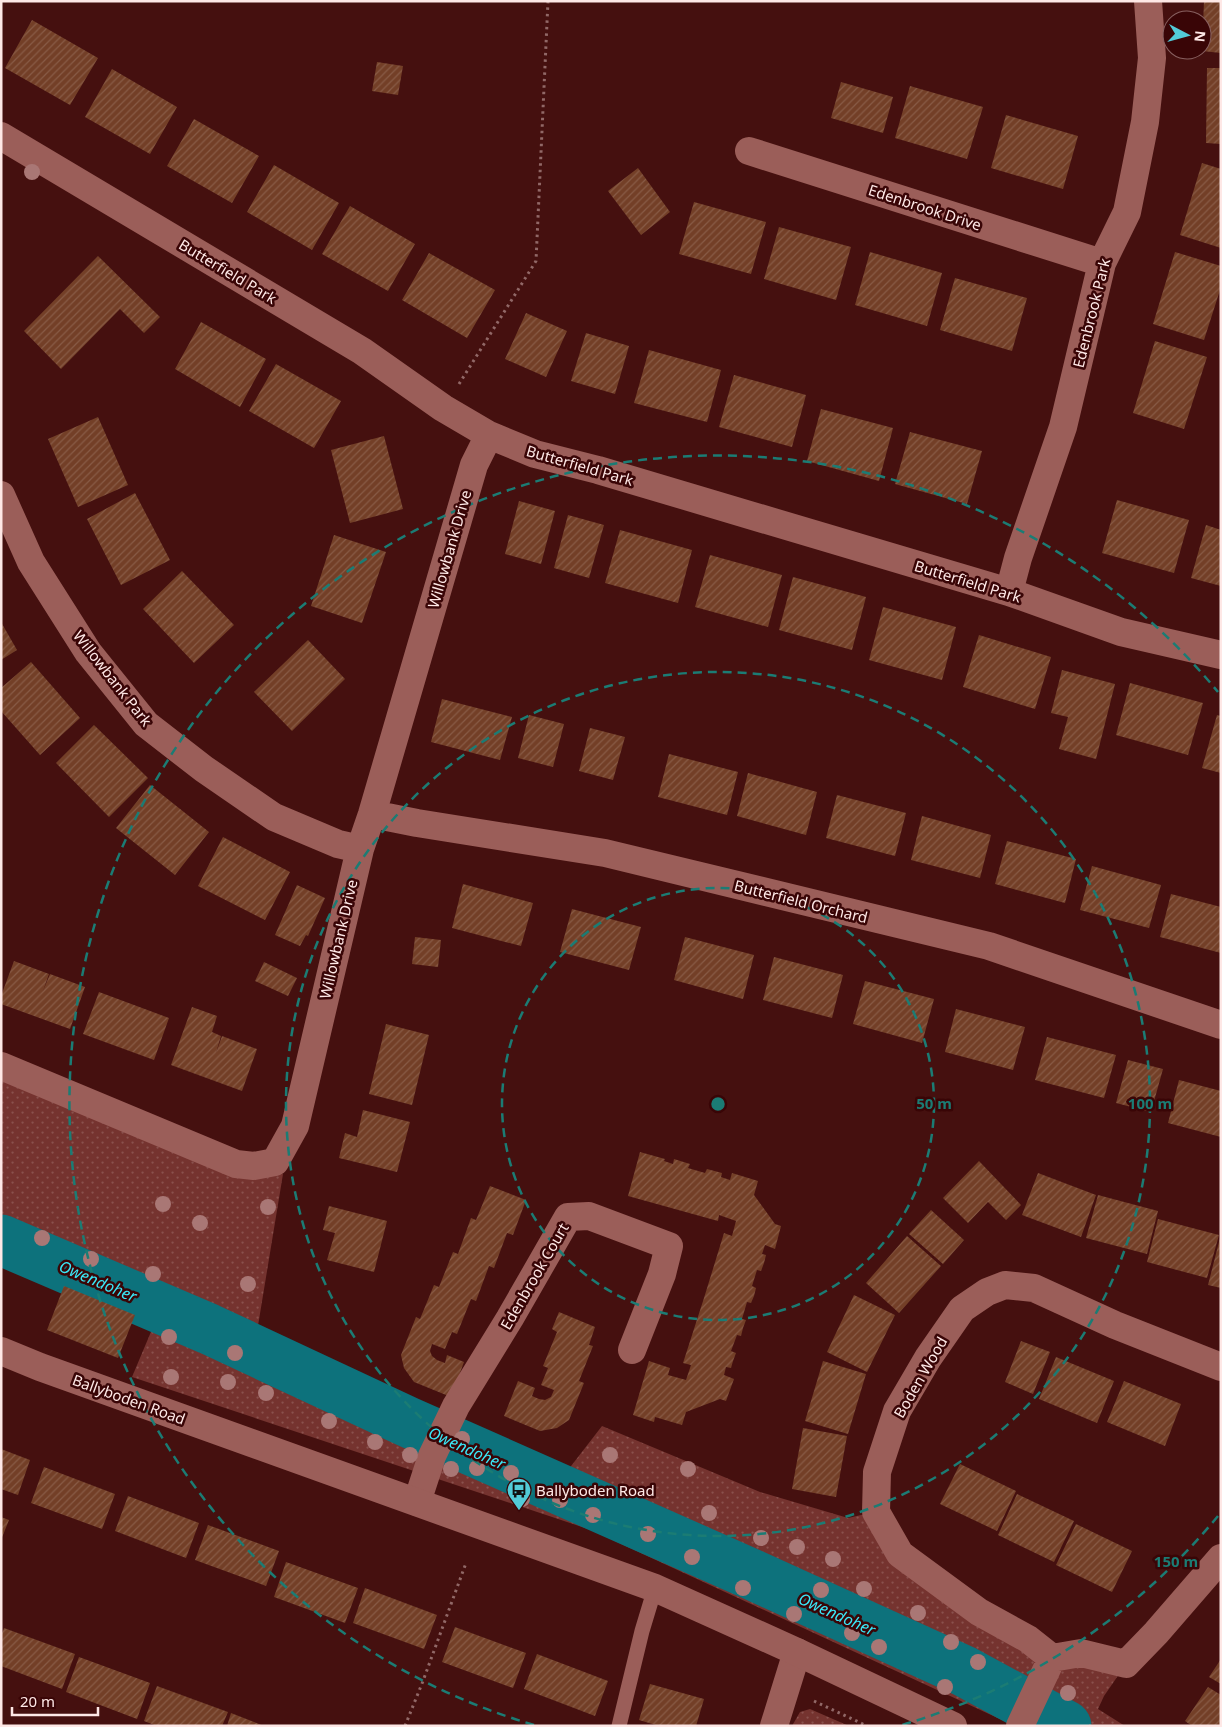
<svg xmlns="http://www.w3.org/2000/svg" width="1222" height="1727" viewBox="0 0 1222 1727" font-family="'Noto Sans',sans-serif">
	<style>
		.grass { fill: url(#grass-dots) }
		.lines { fill: none; stroke-linecap: round; stroke-linejoin: round }
		.river { stroke: #0d727c; stroke-width: 51 }
		.building { fill: url(#building-hatch) }
		.path { stroke: #916867; stroke-width: 3; stroke-dasharray: 2.5 4; stroke-linecap: butt }
		.service { stroke: #9b5e59; stroke-width: 15 }
		.minor { stroke: #9b5e59; stroke-width: 28 }
		.secondary { stroke: #9b5e59; stroke-width: 28 }
		.tree { fill: #a97775 }
		.ring { fill: none; stroke: #1b7c74; stroke-width: 2.5; stroke-dasharray: 9 6 }
		.labels { text-anchor: middle; dominant-baseline: central; stroke-width: 5; stroke-linejoin: round; paint-order: stroke }
		.street-label { font-size: 15px; fill: #fee8e6; stroke: #390506 }
		.poi-label { font-size: 15px; fill: #fee8e6; stroke: #390506; text-anchor: start }
		.water-label { font-size: 16px; font-style: italic; fill: #3ae7f7; stroke: #390506 }
		.centre { fill: #1b7c74; stroke: #390506; stroke-width: 2.5 }
		.ring-label { font-size: 15px; text-anchor: middle; font-weight: bold; fill: #1b7c74; stroke: #390506; stroke-width: 5; stroke-linejoin: round; paint-order: stroke }
	</style>
	<defs>
		<pattern id="grass-dots" width="8" height="8" patternUnits="userSpaceOnUse" patternTransform="scale(1.25)"><rect width="8" height="8" fill="#75332f"/><path d="M2 2h.1M6 6h.1" fill="none" stroke="#8a514d" stroke-width="1.8" stroke-linecap="round"/></pattern>
		<pattern id="building-hatch" width="6" height="6" patternUnits="userSpaceOnUse" patternTransform="scale(1.25)"><rect width="6" height="6" fill="#733f27"/><path d="M-1 1l2-2M0 6l6-6M5 7l2-2" fill="none" stroke="#885b46"/></pattern>
	</defs>
	<rect width="100%" height="100%" fill="#45100f"/>
	<path class="grass" d="M1 1076 259 1177 283 1174 254 1350 441 1437 451 1415 568 1470 602 1426 760 1492 848 1518 870 1513 1028 1639 1126 1664 1104 1696 1098 1709 1125 1726H1015L591 1530 132 1377 161 1308 1 1240Z
		M810 1709 849 1726H792L800 1712Z"/>
	<g class="lines">
		<path class="river" d="M1 1240 209 1329 408 1422 751 1574 964 1671 1066 1726"/>
	</g>
	<path class="building" d="M1204 1H1221V53L1202 51Z
		M32 20 98 58 70 105 5 68Z
		M377 62 403 66 398 95 372 91Z
		M1207 68H1221V144L1206 143Z
		M112 69 177 107 150 154 85 117Z
		M841 82 893 97 883 133 831 118Z
		M910 86 983 107 967 159 895 138Z
		M1006 115 1078 136 1063 189 991 168Z
		M194 119 259 156 232 203 167 166Z
		M1202 163 1221 169V248L1180 235Z
		M274 165 339 203 312 250 247 212Z
		M638 168 670 212 641 235 608 191Z
		M694 202 766 222 751 274 679 254Z
		M350 206 415 244 388 291 322 254Z
		M779 227 851 247 836 300 764 279Z
		M870 252 942 273 927 326 855 305Z
		M1175 252 1221 266V287L1204 340 1153 324Z
		M429 253 495 290 467 338 402 300Z
		M98 256 160 317 144 333 120 309 61 369 24 331Z
		M955 278 1027 298 1012 351 940 330Z
		M526 313 567 331 546 377 505 359Z
		M201 322 266 359 240 407 175 369Z
		M586 333 629 346 615 394 571 381Z
		M1155 341 1207 357 1184 429 1133 413Z
		M649 350 721 370 707 422 634 403Z
		M276 364 341 401 314 448 249 411Z
		M734 375 806 395 792 447 719 427Z
		M821 409 893 428 879 481 807 461Z
		M98 417 128 485 78 507 48 439Z
		M910 432 982 451 967 504 895 484Z
		M384 436 403 509 350 523 331 450Z
		M135 493 170 560 121 585 87 519Z
		M1117 500 1189 520 1174 573 1102 553Z
		M519 501 555 511 541 564 505 554Z
		M568 515 604 525 589 578 554 568Z
		M1206 525 1221 530V586L1191 578Z
		M620 530 692 550 678 603 605 583Z
		M334 535 386 552 362 623 311 606Z
		M710 555 782 575 768 627 695 607Z
		M182 571 234 625 194 663 143 609Z
		M793 577 866 597 852 650 779 630Z
		M883 607 956 627 942 680 869 660Z
		M1 622 17 650 1 660Z
		M979 635 1051 657 1035 709 963 687Z
		M308 640 345 679 292 731 254 692Z
		M31 662 80 718 40 755 1 711V688Z
		M1062 670 1115 684 1096 759 1059 749 1068 717 1051 713Z
		M1130 683 1203 703 1188 755 1116 735Z
		M442 699 512 717 500 760 431 742Z
		M529 715 564 724 553 767 518 758Z
		M1217 715 1221 716V773L1202 768Z
		M94 725 148 778 109 817 56 763Z
		M590 728 625 737 613 780 579 771Z
		M669 754 738 772 727 815 658 797Z
		M748 773 817 792 806 835 737 816Z
		M150 785 209 832 175 875 116 828Z
		M837 795 906 813 895 856 826 838Z
		M922 816 991 835 980 878 911 860Z
		M223 837 290 872 265 920 198 886Z
		M1007 841 1076 859 1065 903 995 884Z
		M1092 866 1161 885 1149 928 1080 910Z
		M463 884 533 903 521 946 452 928Z
		M297 885 325 898 308 936 306 935 300 946 275 935Z
		M1171 894 1221 907V953L1160 937Z
		M572 909 641 927 629 970 560 952Z
		M415 937 441 940 438 967 412 964Z
		M685 937 754 955 743 999 674 980Z
		M774 957 843 975 832 1018 763 1000Z
		M14 961 49 974 43 991 50 974 85 987 70 1029 1 1004V996Z
		M264 962 297 978 288 996 255 981Z
		M865 981 934 999 922 1043 853 1024Z
		M99 992 169 1018 154 1060 83 1034Z
		M192 1007 217 1016 212 1032 221 1036 216 1053 222 1036 257 1049 242 1091 171 1065Z
		M956 1009 1025 1027 1013 1070 945 1052Z
		M386 1024 429 1035 412 1105 369 1094Z
		M1047 1037 1116 1055 1104 1098 1035 1080Z
		M1128 1060 1163 1069 1151 1112 1116 1103Z
		M1179 1080 1221 1091V1137L1168 1123Z
		M363 1110 410 1122 397 1172 339 1158 345 1133 357 1137Z
		M640 1152 665 1159 664 1161 673 1164 674 1159 690 1164 688 1168 705 1173 707 1169 722 1173 721 1177 730 1180 732 1173 758 1181 754 1195 775 1224 781 1226 775 1249 765 1245 762 1254 766 1255 764 1263 761 1271 757 1270 752 1286 756 1288 754 1296 751 1303 747 1302 742 1319 746 1320 743 1328 741 1336 737 1335 731 1351 736 1353 733 1361 731 1368 726 1367 724 1375 734 1379 726 1401 720 1399 686 1412 682 1425 655 1417 654 1422 633 1415 649 1361 670 1368 668 1375 686 1380 691 1365 683 1363 704 1298 724 1233 732 1236 736 1221 719 1215 718 1221 628 1196Z
		M979 1161 1021 1205 1006 1220 988 1202 968 1223 943 1198Z
		M1038 1173 1096 1195 1081 1237 1022 1215Z
		M490 1186 526 1200 513 1235 507 1233 494 1268 489 1266 476 1301 471 1299 457 1334 452 1332 445 1349 432 1344 430 1351 432 1356 437 1360 445 1363 447 1355 464 1362 451 1397 414 1382 404 1368 401 1355 416 1317 420 1319 434 1285 439 1287 453 1252 458 1254 471 1218 476 1220Z
		M1098 1195 1158 1211 1147 1254 1086 1238Z
		M329 1206 387 1221 374 1272 327 1260 335 1233 323 1230Z
		M931 1210 964 1240 943 1264 909 1234Z
		M1158 1219 1219 1235 1207 1278 1147 1262Z
		M907 1236 941 1266 899 1313 866 1283Z
		M1220 1238H1221V1288L1208 1285Z
		M64 1286 135 1315 118 1358 47 1330Z
		M854 1295 895 1315 867 1372 827 1352Z
		M559 1312 595 1327 589 1345 593 1346 579 1381 584 1383 569 1420 557 1428 540 1431 504 1416 518 1381 535 1388 532 1396 539 1399 545 1400 551 1397 554 1390 541 1385 548 1368 543 1366 557 1332 552 1329Z
		M1021 1341 1050 1352 1033 1394 1005 1382Z
		M1056 1357 1114 1381 1097 1423 1039 1399Z
		M823 1361 866 1374 848 1434 805 1421Z
		M1124 1381 1181 1404 1165 1446 1107 1422Z
		M803 1428 847 1436 836 1497 792 1489Z
		M1 1449 30 1460 18 1495 1 1489Z
		M960 1464 1016 1491 997 1531 940 1504Z
		M44 1467 115 1494 102 1529 31 1503Z
		M1017 1494 1074 1521 1054 1562 998 1535Z
		M128 1496 199 1523 186 1558 115 1531Z
		M1 1517 9 1520 1 1540Z
		M1076 1524 1132 1551 1112 1592 1056 1565Z
		M208 1525 279 1551 266 1586 195 1560Z
		M286 1562 358 1588 345 1623 274 1597Z
		M365 1588 437 1615 424 1649 353 1623Z
		M455 1627 526 1653 513 1688 442 1662Z
		M4 1628 75 1654 62 1689 1 1666V1636Z
		M537 1654 608 1681 595 1716 524 1689Z
		M79 1657 150 1683 137 1719 66 1692Z
		M1221 1659V1684L1209 1677Z
		M650 1684 704 1699 696 1726H659L639 1720Z
		M157 1686 228 1712 222 1726H157L144 1721Z
		M1208 1687 1221 1695V1726H1192L1185 1721Z
		M231 1713 264 1726H227Z"/>
	<g class="lines">
		<path class="path" d="M459 384 536 261 548 1
			M814 1701 867 1726
			M405 1726 423 1681 466 1563
			M1090 1726 1091 1725"/>
		<path class="service" d="M619 1726 642 1631 655 1588"/>
		<path class="minor" d="M1 136 362 351 443 408 489 435 535 454 598 470 1009 592 1121 632 1221 655
			M749 151 1102 263
			M1 495 31 562 88 652 146 724 204 769 274 817 338 844 360 849
			M1009 592 1018 558 1063 427 1102 263 1127 212 1145 122 1152 58 1148 1
			M372 814 417 823 605 853 989 946 1221 1025
			M1 1066 236 1164 254 1166 275 1162 295 1126 360 849 372 814 474 465 489 435
			M417 1502 432 1456 456 1406 510 1318 568 1217 589 1216 669 1246 662 1274 632 1350
			M1052 1658 1081 1653 1126 1664 1156 1633 1221 1558
			M774 1726 797 1652
			M1020 1726 1052 1658 1028 1639 979 1612 900 1554 876 1512 877 1472 897 1411 928 1358 962 1309 987 1292 1005 1285 1034 1288 1115 1325 1221 1367"/>
		<path class="secondary" d="M1 1351 40 1367 655 1588 797 1652 953 1726"/>
	</g>
	<g class="tree">
		<circle cx="32" cy="172" r="8"/>
		<circle cx="163" cy="1204" r="8"/>
		<circle cx="268" cy="1207" r="8"/>
		<circle cx="200" cy="1223" r="8"/>
		<circle cx="42" cy="1238" r="8"/>
		<circle cx="91" cy="1259" r="8"/>
		<circle cx="153" cy="1274" r="8"/>
		<circle cx="248" cy="1284" r="8"/>
		<circle cx="169" cy="1337" r="8"/>
		<circle cx="235" cy="1353" r="8"/>
		<circle cx="171" cy="1377" r="8"/>
		<circle cx="228" cy="1382" r="8"/>
		<circle cx="266" cy="1393" r="8"/>
		<circle cx="329" cy="1421" r="8"/>
		<circle cx="462" cy="1439" r="8"/>
		<circle cx="375" cy="1442" r="8"/>
		<circle cx="410" cy="1455" r="8"/>
		<circle cx="610" cy="1455" r="8"/>
		<circle cx="477" cy="1468" r="8"/>
		<circle cx="451" cy="1469" r="8"/>
		<circle cx="688" cy="1469" r="8"/>
		<circle cx="511" cy="1473" r="8"/>
		<circle cx="522" cy="1499" r="8"/>
		<circle cx="560" cy="1500" r="8"/>
		<circle cx="709" cy="1513" r="8"/>
		<circle cx="593" cy="1515" r="8"/>
		<circle cx="648" cy="1534" r="8"/>
		<circle cx="761" cy="1538" r="8"/>
		<circle cx="797" cy="1547" r="8"/>
		<circle cx="692" cy="1557" r="8"/>
		<circle cx="833" cy="1559" r="8"/>
		<circle cx="743" cy="1588" r="8"/>
		<circle cx="864" cy="1589" r="8"/>
		<circle cx="821" cy="1590" r="8"/>
		<circle cx="918" cy="1613" r="8"/>
		<circle cx="794" cy="1614" r="8"/>
		<circle cx="852" cy="1633" r="8"/>
		<circle cx="951" cy="1642" r="8"/>
		<circle cx="879" cy="1647" r="8"/>
		<circle cx="978" cy="1662" r="8"/>
		<circle cx="945" cy="1687" r="8"/>
		<circle cx="1068" cy="1693" r="8"/>
	</g>
	<g class="ring">
		<circle cx="718" cy="1104" r="216"/>
		<circle cx="718" cy="1104" r="432"/>
		<path d="M1218 1516A648 648 0 0 1 902 1725M534 1725A648 648 0 1 1 1218 692"/>
	</g>
	<defs>
		<symbol id="bus-pin" viewBox="-11 -11 22 30"><path d="M0 17L-7.5 6A9.5 9.5 0 1 1 7.5 6Z" fill="#52cbd8" stroke="#390506"/><path d="M-5-6H5V4H4V6H2V4H-2V6H-4V4H-5ZM-3.5-4V0h7V-4ZM-3.5 1.2v1.5H-2V1.2ZM2 1.2v1.5H3.5V1.2Z" fill="#111"/></symbol>
	</defs>
	<g fill-rule="evenodd">
		<use href="#bus-pin" x="505" y="1476" width="28" height="38"/>
	</g>
	<g class="labels">
		<g class="street-label">
			<text transform="translate(925 207) rotate(18)">Edenbrook Drive</text>
			<text transform="translate(228 271) rotate(31)">Butterfield Park</text>
			<text transform="translate(1091 313) rotate(-76)">Edenbrook Park</text>
			<text transform="translate(580 465) rotate(16)">Butterfield Park</text>
			<text transform="translate(449 549) rotate(-74)">Willowbank Drive</text>
			<text transform="translate(968 581) rotate(17)">Butterfield Park</text>
			<text transform="translate(113 678) rotate(52)">Willowbank Park</text>
			<text transform="translate(801 901) rotate(14)">Butterfield Orchard</text>
			<text transform="translate(338 939) rotate(-77)">Willowbank Drive</text>
			<text transform="translate(534 1276) rotate(-60)">Edenbrook Court</text>
			<text transform="translate(920 1377) rotate(-60)">Boden Wood</text>
			<text transform="translate(129 1399) rotate(20)">Ballyboden Road</text>
		</g>
		<g class="poi-label">
			<text x="536" y="1490">Ballyboden Road</text>
		</g>
		<g class="water-label">
			<text transform="translate(98 1281) rotate(23)">Owendoher</text>
			<text transform="translate(467 1448) rotate(24)">Owendoher</text>
			<text transform="translate(837 1614) rotate(24)">Owendoher</text>
		</g>
	</g>
	<circle cx="718" cy="1104" r="8" class="centre"/>
	<g class="ring-label">
		<text x="934" y="1109">50 m</text>
		<text x="1150" y="1109">100 m</text>
		<text x="1176" y="1567">150 m</text>
	</g>
	<rect width="1222" height="1727" fill="none" stroke="#fee8e6" stroke-width="5"/>
	<g transform="translate(1187 35) rotate(96)"><circle r="24" fill="#390506" stroke="#886060"/>
	<path d="M0-4L9 19L0 12L-9 19Z" fill="#52cbd8"/>
	<text y="-8" font-size="14" font-weight="bold" text-anchor="middle" fill="#fee8e6">N</text>
	</g>
	<path d="M12 1707v8h86v-8" fill="none" stroke="#fee8e6" stroke-width="2.5"/>
	<text x="20" y="1707" font-size="15" fill="#fee8e6" stroke="#390506" stroke-width="4" paint-order="stroke">20 m</text>
</svg>
